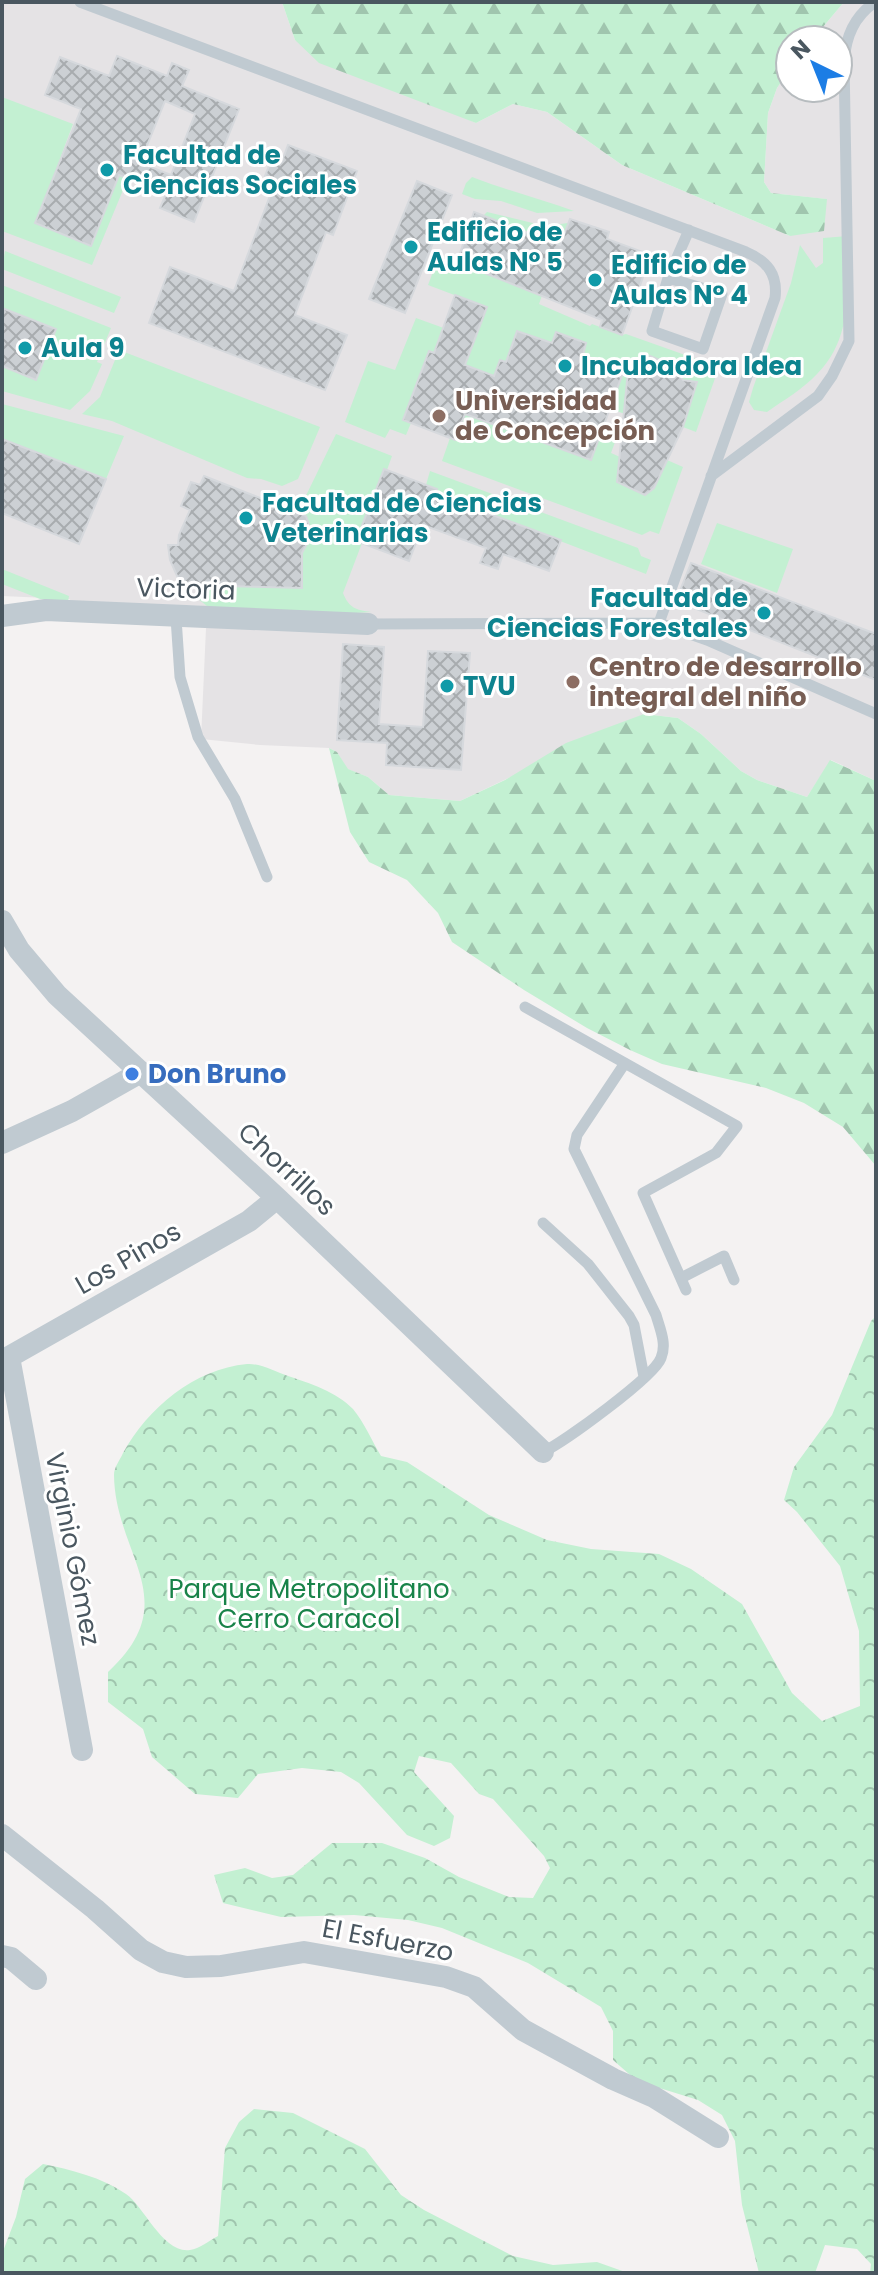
<svg xmlns="http://www.w3.org/2000/svg" width="878" height="2275" viewBox="0 0 878 2275" font-family="Poppins,sans-serif">
	<style>
		.education { fill: #e5e3e5 }
		.green { fill: #c3f0d2 }
		.forest { fill: url(#forest-firs) }
		.park { fill: url(#park-crowns) }
		.building { fill: url(#building-cross-hatch); stroke: #d6d9dd; stroke-width: 2; fill-rule: evenodd }
		.lines { fill: none; stroke-linecap: round; stroke-linejoin: round }
		.service { stroke: #c0cad1; stroke-width: 11 }
		.minor { stroke: #c0cad1; stroke-width: 22 }
		.culture-dot { fill: #0f9aa8; stroke: #fff; stroke-width: 3 }
		.education-dot { fill: #8d6e63; stroke: #fff; stroke-width: 3 }
		.shop-dot { fill: #3f7fe0; stroke: #fff; stroke-width: 3 }
		.labels { text-anchor: middle; dominant-baseline: central; stroke-width: 6; stroke-linejoin: round; paint-order: stroke }
		.culture-label { font-size: 26px; font-weight: bold; fill: #0d838f; stroke: #fff; text-anchor: start }
		.education-label { font-size: 26px; font-weight: bold; fill: #785e54; stroke: #fff; text-anchor: start }
		.street-label { font-size: 26px; fill: #4a5760; stroke: #fff }
		.shop-label { font-size: 26px; font-weight: bold; fill: #366cbe; stroke: #fff; text-anchor: start }
		.park-label { font-size: 26px; fill: #188349; stroke: #fff }
	</style>
	<defs>
		<pattern id="forest-firs" width="22" height="20" patternUnits="userSpaceOnUse" patternTransform="scale(2)"><rect width="22" height="20" fill="#c3f0d2"/><path d="M5 1l3.5 6h-7zM16 11l3.5 6h-7z" fill="#a0c5ae"/></pattern>
		<pattern id="park-crowns" width="20" height="18" patternUnits="userSpaceOnUse" patternTransform="scale(2)"><rect width="20" height="18" fill="#c3f0d2"/><path d="M2 6a3 3 0 1 1 6 0M12 15a3 3 0 1 1 6 0" fill="none" stroke="#a0c5ae"/></pattern>
		<pattern id="building-cross-hatch" width="8" height="8" patternUnits="userSpaceOnUse" patternTransform="scale(2)"><rect width="8" height="8" fill="#ccd0d4"/><path d="M0 0l8 8M0 8l8-8" fill="none" stroke="#a8acaf"/></pattern>
	</defs>
	<rect width="100%" height="100%" fill="#f4f2f2"/>
	<path class="education" d="M2 2H282L295 40 476 123 513 104 547 112 622 165 790 236 826 199 771 193 764 182 768 113 777 88 790 69V88H838V40H812L844 2H876V781L831 760 807 797 757 780 741 771 701 734 678 718 644 714 460 801 389 795 368 777 347 769 337 752 329 748 260 745 201 739 207 606 73 602 69 599 2 596Z"/>
	<path class="green" d="M2 97 73 124 36 223 91 245 119 175 128 178 92 265 2 231Z
		M472 177C506 190 540 199 574 211L537 213 501 201 475 199 462 194 466 183Z
		M487 212 545 226 568 223 539 304 590 326 592 324 622 335 626 334 719 367 696 432 683 427 696 383 683 380 650 357 632 408 625 414 600 405 623 369 564 348 554 339 552 343 517 331 484 420 591 460 604 426 619 431 611 453 620 457 617 482 644 495 654 488 667 460 683 467 659 534 650 531 642 535 442 461 450 438 456 439 481 371 429 351 403 419 411 423 406 435 390 429 385 438 345 422 368 361 395 370 416 318 474 339 486 307 428 285 439 256 527 290 483 216Z
		M848 236C848 283 854 338 817 374 803 389 784 400 767 412L754 410 749 402 753 388 791 283 800 245 816 268 823 263V238Z
		M5 251 121 297 114 313 2 269Z
		M2 285 111 328 97 362 102 364 90 391 70 410 2 391Z
		M119 350 320 427 298 479 282 486 261 479 247 478 112 421 82 414 100 397Z
		M2 404 124 436 106 479 2 439Z
		M336 434 392 456 387 470 384 469 356 540 362 543 343 593C349 608 356 610 371 612L299 617 207 606 197 598V585L302 588V566L289 560 305 549 312 534 304 521 306 516 298 512Z
		M430 471 638 548 641 556 651 560 646 574 435 493 426 485Z
		M717 523 793 549 777 593 701 564Z
		M2 569 69 596 68 602 40 599 2 584Z"/>
	<path class="forest" d="M282 2H844L812 40H790V69L777 88 768 113 764 182 771 193 827 199 824 231 790 236 622 165 547 112 513 104 476 123 319 63 295 40Z
		M644 714 678 718 701 734 741 771 757 780 807 797 830 760 876 781V1166L843 1127 804 1103 766 1088 662 1064 630 1050 587 1028 524 990 452 942 438 913 407 880 369 862 350 832 329 748 337 752 348 769 368 777 389 795 460 801 505 780 566 743Z"/>
	<path class="park" d="M876 1316V2273H870L871 2264 857 2249 825 2245 815 2273H759L742 2205 735 2141 722 2115 698 2100 637 2081 613 2060V2031L601 2007 528 1963 442 1928 408 1920 354 1915 281 1917 223 1903 214 1875 245 1868 272 1878 293 1875 332 1843H382L425 1858 459 1877 509 1897 533 1898 550 1868 544 1856 493 1799 479 1794 451 1763 419 1756 414 1772 454 1816 450 1838 434 1846 407 1835 359 1783 341 1772 302 1768 258 1774 238 1798 195 1794 152 1757 143 1729 108 1702V1672C186 1600 115 1556 114 1475 114 1467 120 1460 123 1453 148 1408 194 1369 247 1364 260 1363 276 1372 288 1376 309 1383 337 1392 353 1409 364 1422 372 1441 381 1456L407 1462 489 1515 547 1540 591 1549 659 1554 691 1569 742 1604 792 1693 822 1721 860 1706 859 1631 840 1566 797 1512 784 1500 794 1467 832 1415 871 1321Z
		M254 2109 293 2113 365 2149 401 2195 424 2210 513 2256 553 2265 597 2262 628 2273H2V2254L16 2217 25 2179 43 2164C72 2170 101 2177 126 2194 144 2206 163 2254 190 2250 199 2249 210 2240 218 2236L225 2148 239 2122Z"/>
	<path class="building" d="M117 56 167 76 172 63 189 70 182 86 239 109 194 222 160 208 166 194 119 175 91 246 35 223 81 109 45 95 60 57 109 76ZM165 101 195 114 171 175 140 163Z
		M288 145 357 171 333 235 326 232 295 315 347 335 325 390 149 323 170 267 234 291 271 193 260 189 272 158 282 161Z
		M417 181 452 195 405 313 369 299Z
		M474 212 560 245 570 219 609 232 607 239 651 255 622 335 600 327 602 320 457 262Z
		M455 295 487 307 465 365 494 376 500 360 506 362 517 331 552 343 556 332 586 343 583 355 624 370 591 460 465 414 455 440 403 420 429 351 434 353Z
		M2 308 56 329 36 380 2 366Z
		M650 356 672 365 683 380 697 382 683 427 654 488 645 495 617 482 628 371 643 377Z
		M2 439 106 479 79 544 2 513Z
		M384 469 437 489 435 494 561 540 549 571 503 554 498 569 480 563 486 548 423 525 409 561 356 541Z
		M204 476 306 516 312 534 302 553V588L181 585 170 560 168 545H178L179 535 190 510 181 506 191 482 200 485Z
		M691 563 876 634V680L676 601Z
		M343 644 384 647 379 724 423 727 428 651 470 653 461 770 386 765 387 743 337 740Z"/>
	<g class="lines">
		<path class="service" d="M80 2 746 252C767 261 778 274 775 298L659 623
			M668 278 722 294 703 349 652 331 668 278 689 230
			M711 476 818 396 832 376 849 341 844 61C846 36 854 17 875 2
			M176 618 180 677 198 737 235 799 267 877
			M368 624 659 623 707 640 876 714
			M525 1007 737 1126 716 1153 643 1193 686 1290
			M543 1223 588 1264 629 1316 634 1325 644 1377
			M681 1278 724 1256 734 1280
			M543 1452C564 1442 654 1377 661 1358 667 1344 660 1329 656 1315L574 1149 577 1135 625 1063"/>
		<path class="minor" d="M2 616 46 610 368 624
			M2 921 19 950 57 995 277 1198 543 1452
			M2 1143 72 1111 141 1072
			M9 1357 82 1750
			M2 1361 249 1221 277 1198
			M2 1835 95 1909 141 1950 163 1962 186 1967 221 1966 304 1952 446 1977 474 1987 523 2030 613 2079 654 2097 718 2137
			M2 1956 11 1958 36 1979"/>
	</g>
	<g class="culture-dot">
		<circle cx="107" cy="170" r="8"/>
		<circle cx="411" cy="247" r="8"/>
		<circle cx="595" cy="280" r="8"/>
		<circle cx="25" cy="348" r="8"/>
		<circle cx="565" cy="366" r="8"/>
		<circle cx="246" cy="518" r="8"/>
		<circle cx="764" cy="613" r="8"/>
		<circle cx="447" cy="686" r="8"/>
	</g>
	<g class="education-dot">
		<circle cx="439" cy="416" r="8"/>
		<circle cx="573" cy="682" r="8"/>
	</g>
	<circle class="shop-dot" cx="132" cy="1074" r="8"/>
	<g class="labels">
		<g class="culture-label">
			<text x="123" y="155">Facultad de<tspan x="123" dy="30">Ciencias Sociales</tspan></text>
			<text x="427" y="232">Edificio de<tspan x="427" dy="30">Aulas Nº 5</tspan></text>
			<text x="611" y="265">Edificio de<tspan x="611" dy="30">Aulas N° 4</tspan></text>
			<text x="41" y="348">Aula 9</text>
			<text x="581" y="366">Incubadora Idea</text>
			<text x="262" y="503">Facultad de Ciencias<tspan x="262" dy="30">Veterinarias</tspan></text>
			<text x="748" y="598" text-anchor="end">Facultad de<tspan x="748" dy="30">Ciencias Forestales</tspan></text>
			<text x="463" y="686">TVU</text>
		</g>
		<g class="education-label">
			<text x="455" y="401">Universidad<tspan x="455" dy="30">de Concepción</tspan></text>
			<text x="589" y="667">Centro de desarrollo<tspan x="589" dy="30">integral del niño</tspan></text>
		</g>
		<g class="street-label">
			<text transform="translate(186 589) rotate(2)">Victoria</text>
			<text transform="translate(287 1169) rotate(43)">Chorrillos</text>
			<text transform="translate(128 1258) rotate(-30)">Los Pinos</text>
			<text transform="translate(73 1549) rotate(79)">Virginio Gómez</text>
			<text transform="translate(388 1940) rotate(11)">El Esfuerzo</text>
		</g>
		<g class="shop-label">
			<text x="148" y="1074">Don Bruno</text>
		</g>
		<g class="park-label">
			<text x="309" y="1589">Parque Metropolitano<tspan x="309" dy="30">Cerro Caracol</tspan></text>
		</g>
	</g>
	<rect width="878" height="2275" fill="none" stroke="#4a5760" stroke-width="8"/>
	<g transform="translate(814 64) rotate(317)"><circle r="38" fill="#ffffff" stroke="#b7bcbf" stroke-width="2"/>
	<path d="M0-6L14 30L0 20L-14 30Z" fill="#1c7de5"/>
	<text y="-12" font-size="22" font-weight="bold" text-anchor="middle" fill="#4a5760">N</text>
	</g>
</svg>
